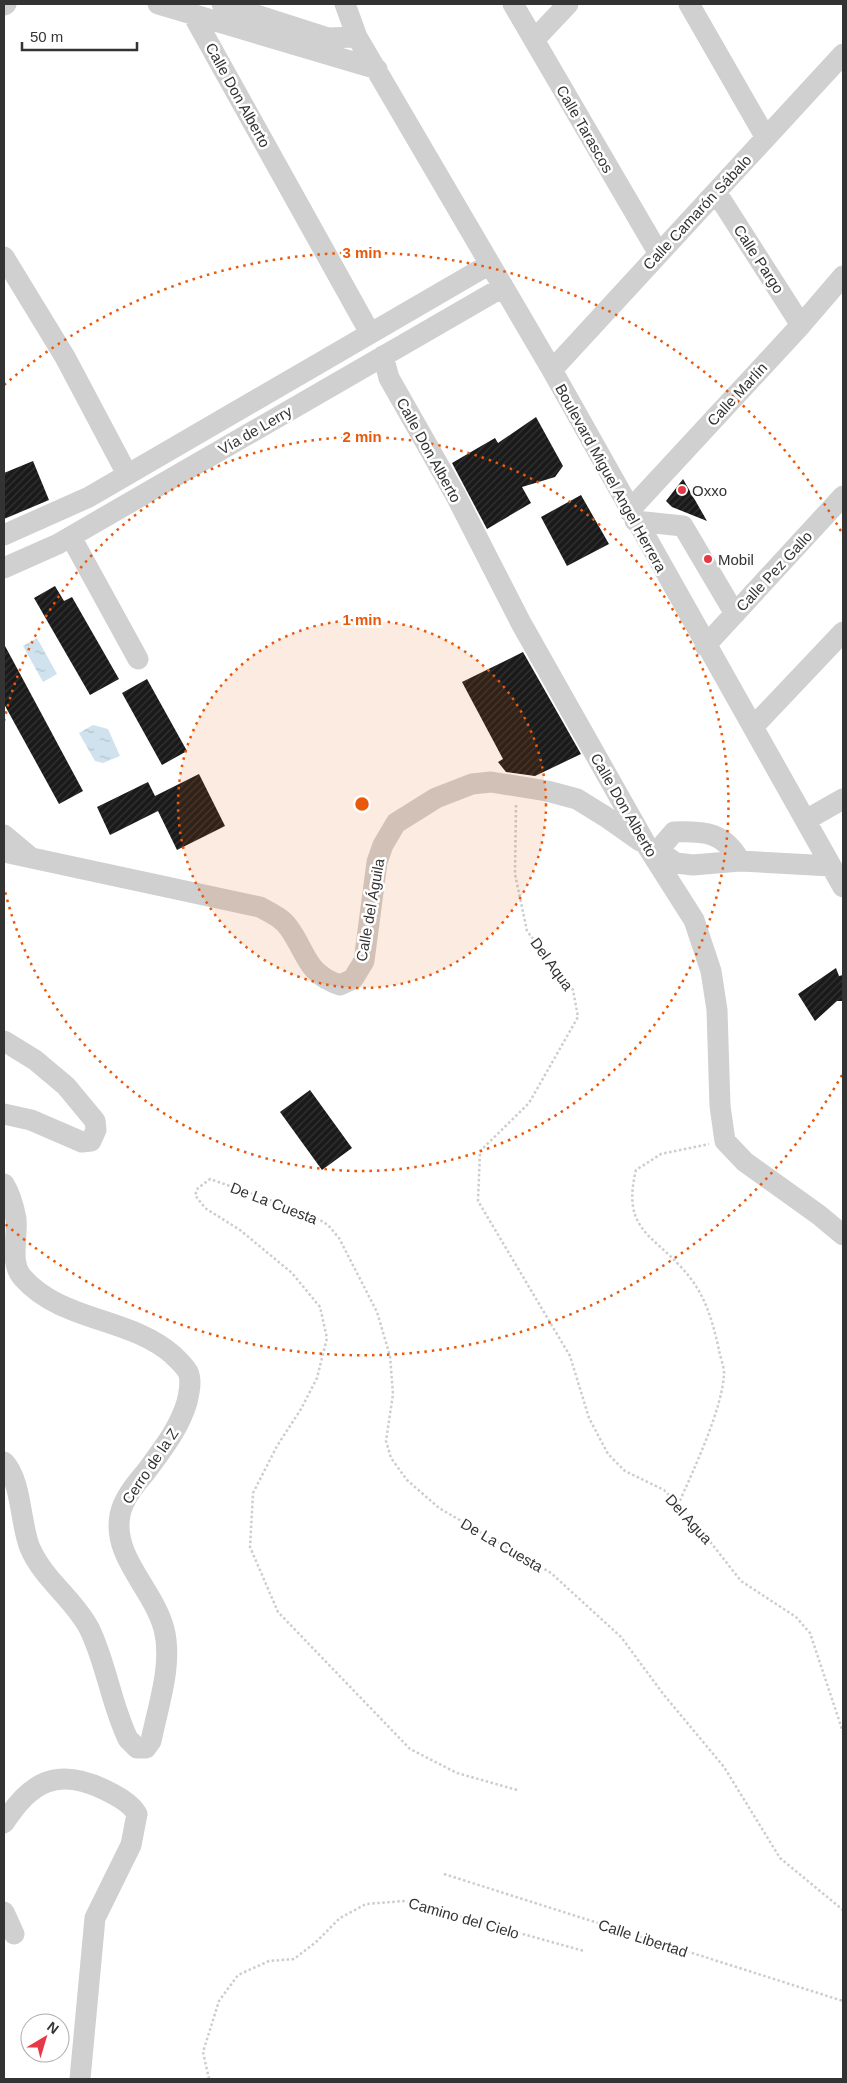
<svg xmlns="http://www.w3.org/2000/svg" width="847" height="2083" viewBox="0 0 847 2083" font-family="Helvetica,sans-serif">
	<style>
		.water { fill: url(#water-ripples) }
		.building { fill: url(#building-hatch) }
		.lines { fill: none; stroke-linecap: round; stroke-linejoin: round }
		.path { stroke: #cdcdcd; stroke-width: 2.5; stroke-dasharray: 2.5 2.5; stroke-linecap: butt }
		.minor { stroke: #d0d0d0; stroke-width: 21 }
		.ring { fill: none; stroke: #e8590c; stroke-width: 2.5; stroke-dasharray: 2.5 5 }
		.poi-dot { fill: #e63946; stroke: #fff; stroke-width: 2 }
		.labels { text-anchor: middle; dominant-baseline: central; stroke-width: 5; stroke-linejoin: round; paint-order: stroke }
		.street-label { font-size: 15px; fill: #333; stroke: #fff }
		.poi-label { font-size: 15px; fill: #333; stroke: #fff; text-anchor: start }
		.centre { fill: #e8590c; stroke: #fff; stroke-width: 2.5 }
		.ring-label { font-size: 15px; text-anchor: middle; font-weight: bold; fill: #e8590c; stroke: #fff; stroke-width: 5; stroke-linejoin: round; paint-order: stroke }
	</style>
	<defs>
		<pattern id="water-ripples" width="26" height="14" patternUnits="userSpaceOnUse" patternTransform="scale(1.25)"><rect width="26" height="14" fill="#cfe2ee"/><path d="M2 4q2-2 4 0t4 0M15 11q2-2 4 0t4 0" fill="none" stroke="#b2c2cd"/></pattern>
		<pattern id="building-hatch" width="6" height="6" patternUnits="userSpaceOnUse" patternTransform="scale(1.25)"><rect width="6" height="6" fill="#1a1a1a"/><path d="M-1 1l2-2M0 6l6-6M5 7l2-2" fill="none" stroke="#333"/></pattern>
	</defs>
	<rect width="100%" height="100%" fill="#fff"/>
	<path class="water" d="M37 638 57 674 43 682 23 646Z
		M93 725 108 729 120 756 103 763 95 761 79 733Z"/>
	<path class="building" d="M536 417 563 466 555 477 522 487 531 503 487 529 452 463 495 438 498 443Z
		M33 461 49 500 4 519V473Z
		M683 479 707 521 672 507 666 501Z
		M581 495 609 544 567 566 541 517Z
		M55 586 64 601 72 597 119 679 90 695 34 598Z
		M4 644 83 791 59 804 4 704Z
		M523 652 581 754 535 776 506 772 498 762 503 759 462 682Z
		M147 679 187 751 162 765 122 693Z
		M199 774 225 826 177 850 158 811 110 835 97 807 148 782 155 796Z
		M836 968 839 976 843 975V1001H837L815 1021 798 994Z
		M310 1090 352 1148 322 1170 280 1112Z"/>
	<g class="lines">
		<path class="path" d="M516 805 515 874 527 931 573 990 578 1017 529 1103 480 1151 478 1201 570 1356 589 1418 608 1454 625 1471 664 1490 697 1525 741 1581 796 1617 810 1633 843 1732
			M678 1505C693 1471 723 1408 724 1373 724 1366 720 1357 719 1350 712 1319 705 1293 682 1268 650 1233 622 1228 636 1170L661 1154 709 1144
			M517 1790 457 1773 410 1749 278 1612 250 1547 253 1493 277 1446 301 1409 317 1378 327 1338 320 1307 292 1273 240 1230 205 1208 195 1195 198 1188 210 1179 312 1215 328 1225 339 1238 377 1312 390 1356 393 1394 386 1441 391 1458 407 1480 439 1508 551 1573 621 1637 664 1695 724 1767 780 1858 843 1910
			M444 1874 843 2001
			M209 2079 203 2052 219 2001 238 1975 269 1961 294 1959 316 1942 340 1918 366 1904 404 1901 584 1951"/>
		<path class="minor" d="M158 4 377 69
			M222 4 328 38 357 37
			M345 4 357 37 552 370 843 887
			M513 4 659 254
			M689 4 766 138
			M4 5 6 4
			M193 15 370 333
			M534 40 568 4
			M716 192 801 325
			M4 257 65 357 127 474
			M383 356 389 378 456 496 521 623 647 846 694 920 711 971 717 1010 720 1106 725 1141 745 1162 819 1215 843 1235
			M552 370 843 54
			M629 511 801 325 843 276
			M635 521 683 526 735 614
			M4 535 89 497 490 264
			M71 537 138 659
			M4 568 58 544 503 287
			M705 646 843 496
			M753 727 843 632
			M806 820 843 799
			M4 835 29 856
			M661 847 666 856 676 863 693 865 740 861 831 866
			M661 847 674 832C705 831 724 832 740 861
			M4 852 260 907C271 913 282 918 289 928 307 953 306 974 340 985L353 979 364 961 377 862 383 845 396 823 436 798 472 784 491 782 547 791 577 799 606 817 640 841
			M4 1041 35 1060 66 1086 95 1121 96 1130 91 1141 82 1142 31 1120 4 1114
			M4 1184C10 1194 14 1208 16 1219 18 1238 9 1263 23 1278 62 1322 130 1317 173 1355 178 1360 184 1365 188 1372 192 1381 189 1393 187 1402 179 1429 162 1450 145 1473 135 1485 123 1499 120 1515 112 1557 153 1588 164 1629 173 1664 158 1706 151 1741L146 1748H137L128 1739C111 1704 106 1662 89 1628 73 1598 44 1580 30 1548 20 1524 22 1481 4 1462
			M4 1823C30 1782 57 1767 103 1789 115 1795 130 1802 137 1814L131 1845 95 1918 80 2079
			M4 1912 14 1934"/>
	</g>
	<circle cx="362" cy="804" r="184" fill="#e8590c" fill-opacity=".12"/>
	<g class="ring">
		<circle cx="362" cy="804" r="184"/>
		<path d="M4 721A367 367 0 1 1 4 887"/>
		<path d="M842 1075A551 551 0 0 1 4 1223M4 385A551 551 0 0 1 842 533"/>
	</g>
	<g class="poi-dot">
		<circle cx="682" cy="490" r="5"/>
		<circle cx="708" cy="559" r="5"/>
	</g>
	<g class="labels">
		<g class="street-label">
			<text transform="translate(238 95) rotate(61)">Calle Don Alberto</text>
			<text transform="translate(585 129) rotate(60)">Calle Tarascos</text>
			<text transform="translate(697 212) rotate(-47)">Calle Camarón Sábalo</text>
			<text transform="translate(759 259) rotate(57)">Calle Pargo</text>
			<text transform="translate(737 394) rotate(-47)">Calle Marlín</text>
			<text transform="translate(255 430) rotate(-30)">Vía de Lerry</text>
			<text transform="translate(429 450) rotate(61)">Calle Don Alberto</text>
			<text transform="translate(611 478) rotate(61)">Boulevard Miguel Angel Herrera</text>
			<text transform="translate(774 571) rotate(-47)">Calle Pez Gallo</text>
			<text transform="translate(624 805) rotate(60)">Calle Don Alberto</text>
			<text transform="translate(370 910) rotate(-80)">Calle del Águila</text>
			<text transform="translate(552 964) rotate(54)">Del Aqua</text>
			<text transform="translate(274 1203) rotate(21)">De La Cuesta</text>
			<text transform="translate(150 1466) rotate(-56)">Cerro de la Z</text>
			<text transform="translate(689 1519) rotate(48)">Del Agua</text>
			<text transform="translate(502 1545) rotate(30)">De La Cuesta</text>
			<text transform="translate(464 1918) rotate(16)">Camino del Cielo</text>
			<text transform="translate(643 1938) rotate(18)">Calle Libertad</text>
		</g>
		<g class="poi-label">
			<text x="692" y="490">Oxxo</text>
			<text x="718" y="559">Mobil</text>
		</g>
	</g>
	<circle cx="362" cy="804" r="8" class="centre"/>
	<g class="ring-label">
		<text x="362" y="258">3 min</text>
		<text x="362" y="442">2 min</text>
		<text x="362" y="625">1 min</text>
	</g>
	<rect width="847" height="2083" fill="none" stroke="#333333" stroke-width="10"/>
	<g transform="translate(45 2038) rotate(38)"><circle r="24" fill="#ffffff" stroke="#adadad"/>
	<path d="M0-4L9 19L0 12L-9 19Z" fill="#e63946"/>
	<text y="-8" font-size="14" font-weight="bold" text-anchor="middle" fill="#333333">N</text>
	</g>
	<path d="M22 42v8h115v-8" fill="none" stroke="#333333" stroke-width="2.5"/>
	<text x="30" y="42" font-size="15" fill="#333333" stroke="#ffffff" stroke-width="4" paint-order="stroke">50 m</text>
</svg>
